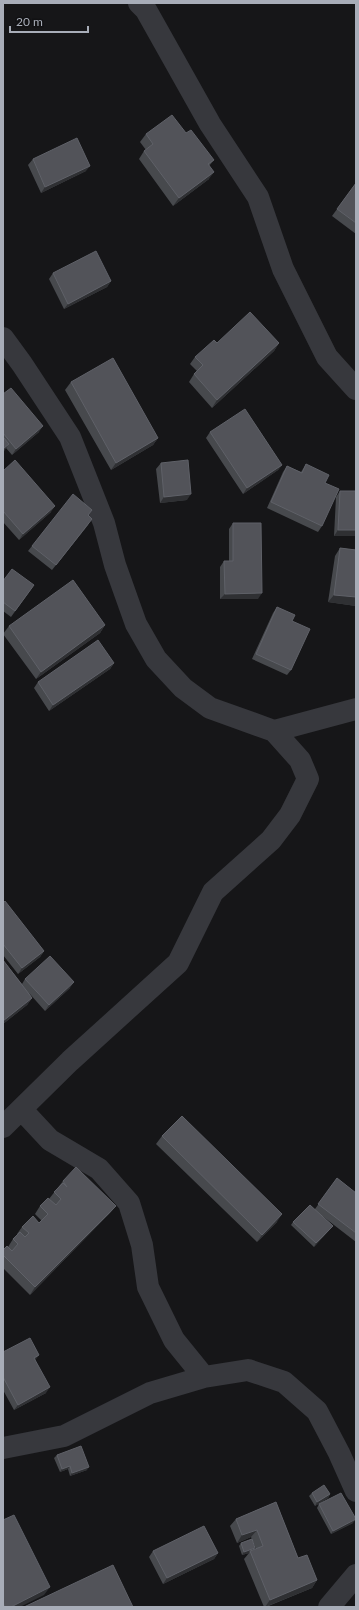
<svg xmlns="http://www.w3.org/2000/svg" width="359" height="1610" viewBox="0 0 359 1610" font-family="Lato,sans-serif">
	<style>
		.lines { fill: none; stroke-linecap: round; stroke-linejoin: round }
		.street { stroke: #37383d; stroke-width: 22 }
		.wall { fill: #47494d }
		.shaded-wall { fill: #2f3033 }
		.building { fill: #525359; stroke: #5f6168 }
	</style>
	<rect width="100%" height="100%" fill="#161618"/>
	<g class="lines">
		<path class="street" d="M139 3 146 10 210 124 258 197 283 269 327 357 356 389
			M3 338 22 364 70 437 104 523 115 565 136 624 156 659 183 688 210 708 274 731 356 709
			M22 1110 50 1140 99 1169 129 1203 142 1245 148 1287 174 1340 204 1377
			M3 1127 70 1061 178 963 213 892 271 840 290 815 308 779 300 760 274 731
			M3 1448 64 1436 150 1393 204 1377 248 1370 284 1382 317 1411 339 1453 356 1491
			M329 1607 356 1575"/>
	</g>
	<path class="wall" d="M146 134 214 160 209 166V179L173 206 139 159 144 151 146 150 140 142Z
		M33 159 86 171 41 193 28 165Z
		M356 183V234L332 216Z
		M53 273 111 281 107 287 64 309 49 279Z
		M217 343H279L274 351 212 408 189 382 194 374 197 371 190 364 195 357Z
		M71 382 158 438 153 445 111 470 65 390Z
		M3 394 39 432 12 455 6 448 3 452Z
		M210 432 282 465 278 470 243 494 206 438Z
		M161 463 187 500 160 503 156 469Z
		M306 464 325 483 322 526 318 532 267 508 283 472 287 466 301 472Z
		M3 471 51 512 19 540 3 522Z
		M340 491 356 536H334L336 497Z
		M88 516V525L52 570 28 551 32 546Z
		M233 523 258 599H220V567L224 561H229V529Z
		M340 548 356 550V606L328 602 335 556Z
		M3 581 34 585 11 617 3 611Z
		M277 607 292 621 291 670 287 675 252 659 273 613Z
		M105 625 100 633 36 679 3 634 9 626Z
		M114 663 110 669 49 711 34 688 38 682Z
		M3 903 44 951 40 957 18 974 3 955Z
		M3 960 22 984 25 979 70 988 45 1011 29 993 32 998 27 1005 3 1024Z
		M162 1136 277 1222 257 1242 156 1144Z
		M337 1178 356 1193V1242L321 1215 333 1226 314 1247 291 1225 293 1222 315 1209Z
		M63 1181 116 1206 110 1213 30 1295 3 1268V1250L8 1247 13 1239 17 1235V1234L22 1227 39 1223 42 1221 35 1214 40 1206 49 1199Z
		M3 1352 39 1355 35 1360 46 1393 14 1410 3 1390Z
		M57 1455 87 1470 70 1476 68 1469 60 1472 54 1458Z
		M312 1493 330 1494 328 1498 315 1506 309 1496Z
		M276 1502 298 1558 317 1580 312 1588 266 1607H264L244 1559 249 1553 242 1555 239 1546 241 1543 254 1550 256 1549 251 1537 237 1543 230 1526 236 1519Z
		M319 1504 353 1523 331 1534 317 1508Z
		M153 1551 218 1553 214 1559 163 1584 149 1557Z"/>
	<path class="shaded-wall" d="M90 166 86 171 41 193 45 187Z
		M214 172 209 179 173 206 179 198Z
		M111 281 107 287 64 309 68 304Z
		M279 343 274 351 212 408 217 400Z
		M43 426 39 432 12 455 16 449Z
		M158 438 153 445 111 470 116 463Z
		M9 444 4 451 3 452V449Z
		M282 465 278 470 243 494 247 488Z
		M191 494 187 500 160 503 164 497Z
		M55 506 51 512 19 540 23 534Z
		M92 519 88 525 52 570 56 565Z
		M338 530H356V536H334Z
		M262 593 258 599H220L225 594Z
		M334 595 356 597V606L328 602Z
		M105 625 100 633 36 679 41 672Z
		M114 663 110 669 49 711 53 705Z
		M44 951 40 957 18 974 22 968Z
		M74 982 70 988 45 1011 49 1005Z
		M32 998 27 1005 3 1024V1021Z
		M116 1206 110 1213 30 1295 35 1287Z
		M282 1214 277 1222 257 1242 262 1235Z
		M333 1226 330 1229 314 1247 316 1243Z
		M39 1355 35 1360 34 1358Z
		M50 1387 46 1393 14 1410 18 1405Z
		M70 1466 68 1469 60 1472 62 1469Z
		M89 1467 87 1470 70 1476 72 1473Z
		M330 1494 328 1498 315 1506 317 1502Z
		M356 1519 353 1523 331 1534 333 1531Z
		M257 1530 251 1537 237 1543 242 1535Z
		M255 1548 252 1552 250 1551 249 1553 242 1555 244 1552Z
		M218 1553 214 1559 163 1584 167 1578Z
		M317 1580 312 1588 265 1607 270 1600Z
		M50 1587 44 1595 20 1607H11Z"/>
	<path class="building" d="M172 115 186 133 191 130 214 160 208 164 214 172 179 198 144 151 153 144 146 134Z
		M77 138 90 166 45 187 33 159Z
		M356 183V223L337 209Z
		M96 251 111 281 68 304 53 273Z
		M250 312 279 343 217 400 194 374 203 365 195 357 214 340 217 343Z
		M113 358 158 438 116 463 71 382Z
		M11 388 43 426 16 449 3 433V394Z
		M245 409 282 465 247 488 210 432Z
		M3 437 9 444 3 449Z
		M15 460 55 506 23 534 3 511V471Z
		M188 460 191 494 164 497 161 463Z
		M306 464 329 475 325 483 339 489 322 526 271 502 287 466 302 473Z
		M340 491H356V530H338Z
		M73 494 92 510 88 515 92 519 56 565 32 546Z
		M233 523H261L262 593 225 594 224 561H233Z
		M340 548 356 550V597L334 595Z
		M12 569 34 585 15 611 3 602V581Z
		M73 580 105 625 41 672 9 626Z
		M277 607 295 615 292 621 310 629 291 670 256 654Z
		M98 640 114 663 53 705 38 682Z
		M5 901 44 951 22 968 3 944V903Z
		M50 956 74 982 49 1005 25 979Z
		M3 960 32 998 3 1021Z
		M182 1116 282 1214 262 1235 162 1136Z
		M76 1167 116 1206 35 1287 3 1255V1250L7 1246 12 1251 18 1244 13 1239 20 1232 25 1237 29 1233 22 1227 33 1216 39 1223 48 1214 40 1206 48 1198 56 1205 61 1199 54 1192 63 1183 67 1187 63 1181Z
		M337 1178 356 1193V1233L318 1204Z
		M310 1205 333 1226 316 1243 293 1222Z
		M30 1338 39 1355 34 1358 50 1387 18 1405 3 1377V1352Z
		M81 1446 89 1467 72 1473 70 1466 62 1469 57 1455Z
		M324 1485 330 1494 317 1502 312 1493Z
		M341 1493 356 1519 333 1531 319 1504Z
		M276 1502 298 1558 307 1555 317 1580 270 1600 250 1551 263 1546 257 1530 242 1535 236 1519Z
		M14 1515 50 1587 11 1607H5L3 1602V1520Z
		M204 1526 218 1553 167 1578 153 1551Z
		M252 1539 255 1548 244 1552 241 1543Z
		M113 1565 133 1607H24Z"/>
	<rect width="359" height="1610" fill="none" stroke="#a8adb8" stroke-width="8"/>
	<path d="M10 26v6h78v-6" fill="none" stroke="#a8adb8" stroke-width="2"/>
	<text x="16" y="26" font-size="12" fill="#a8adb8" stroke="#111113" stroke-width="3" paint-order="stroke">20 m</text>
</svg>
